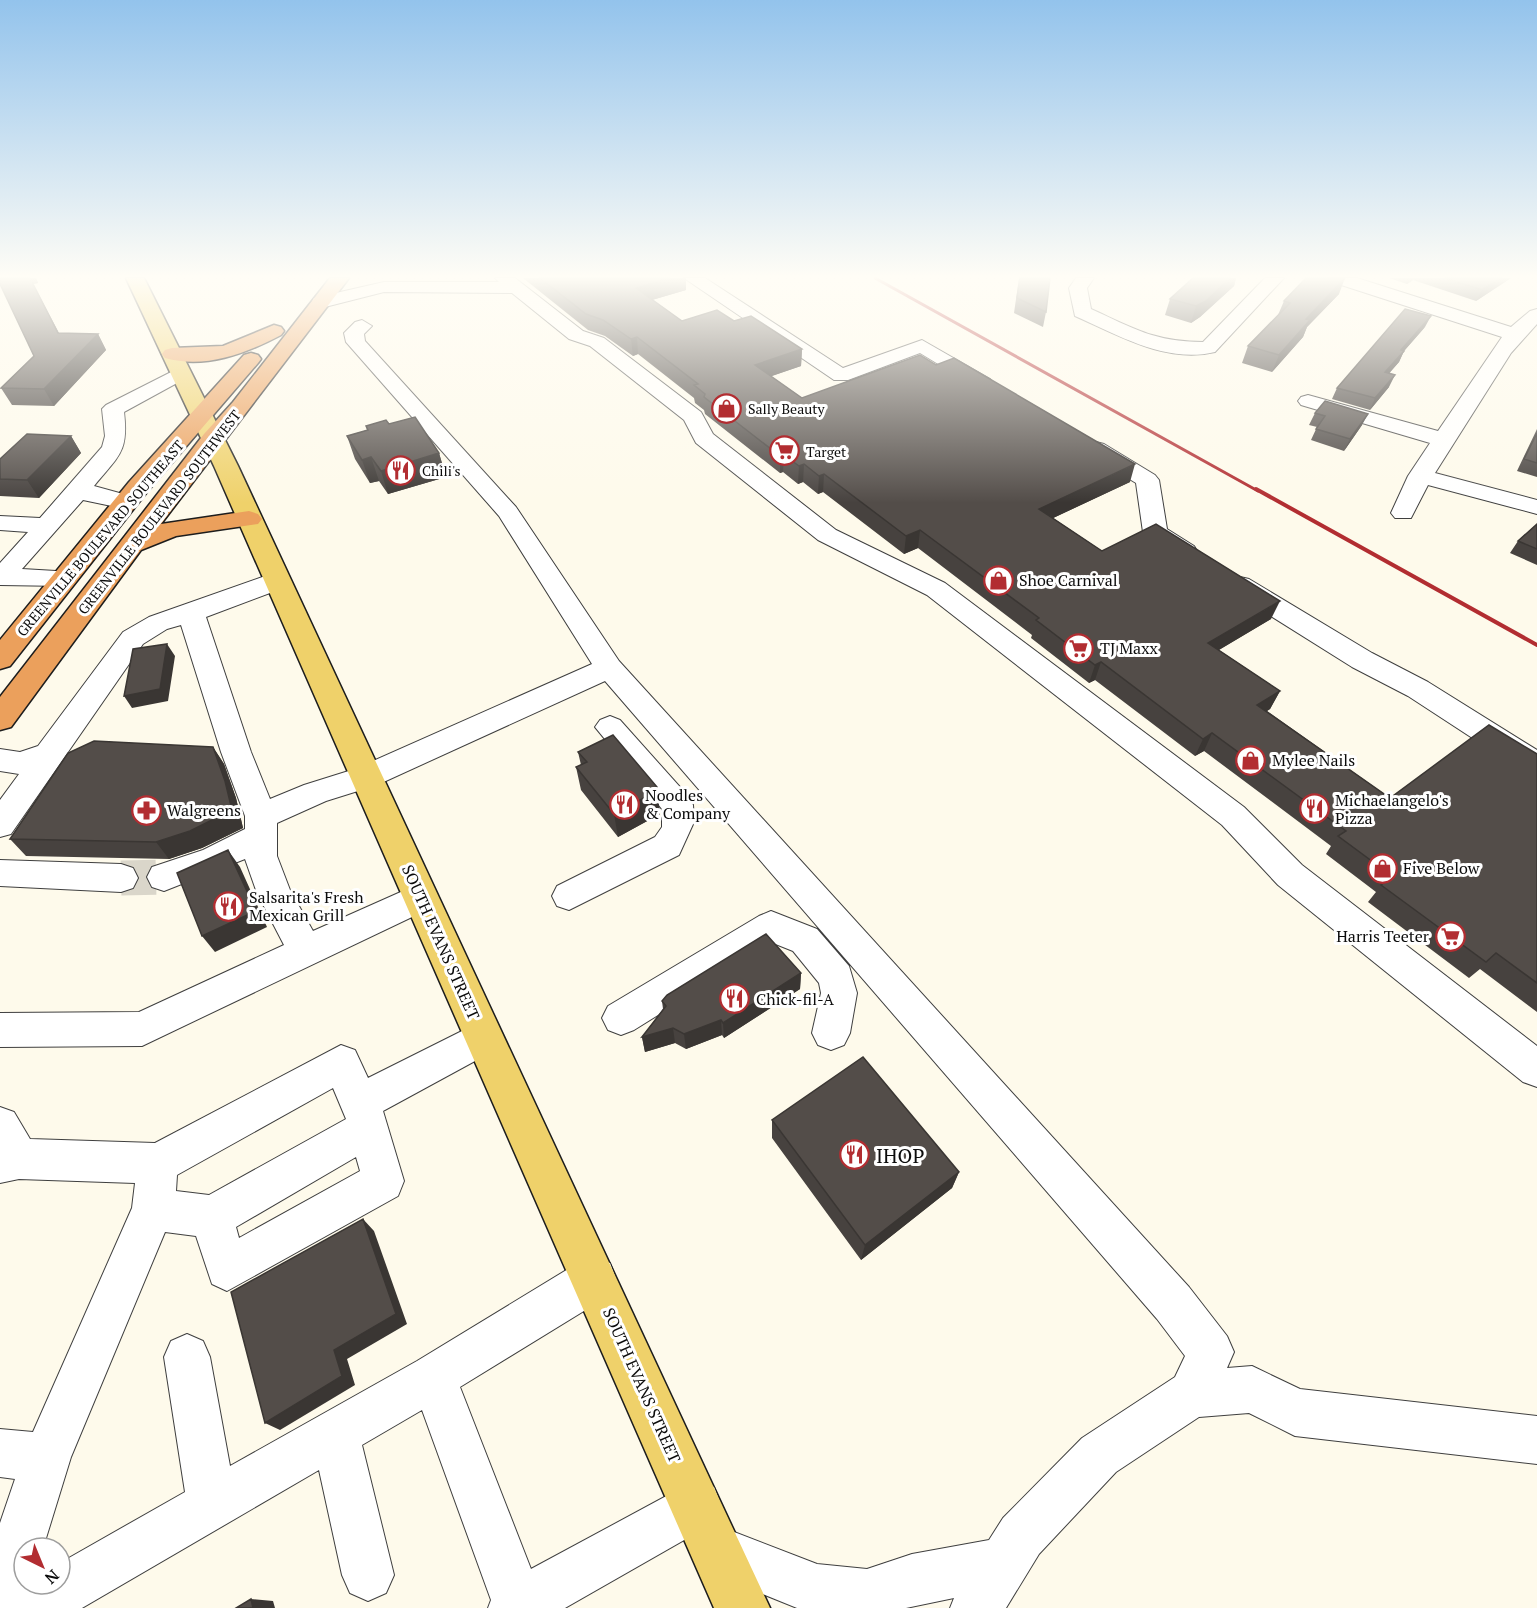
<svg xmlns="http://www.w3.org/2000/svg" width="1537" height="1608" viewBox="0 0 1537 1608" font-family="'PT Serif',serif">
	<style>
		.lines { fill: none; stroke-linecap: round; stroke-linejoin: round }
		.minor-tunnel { stroke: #dad6ca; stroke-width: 35; stroke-dasharray: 35 17; stroke-linecap: butt }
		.minor-casing { stroke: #3f3f3f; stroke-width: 2 }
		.major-casing { stroke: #1d1d1d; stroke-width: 3 }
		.highway-casing { stroke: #1d1d1d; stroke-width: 3 }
		.minor { fill: #fff; fill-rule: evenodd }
		.major { fill: #efd16a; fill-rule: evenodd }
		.highway { fill: #eba05c; fill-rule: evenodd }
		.rail-far1 { stroke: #b22d31; stroke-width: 3 }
		.rail { stroke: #b22d31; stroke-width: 4 }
		.wall { fill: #47423f }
		.shaded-wall { fill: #3a3633 }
		.building { fill: #534d49; stroke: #3a3633; stroke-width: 1.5 }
		.labels { text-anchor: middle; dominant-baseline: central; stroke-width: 6; stroke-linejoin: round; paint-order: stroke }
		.far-poi-label { font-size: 14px; fill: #0c0c0c; stroke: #fff; text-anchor: start }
		.far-street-label { font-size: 14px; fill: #0c0c0c; stroke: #fff }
		.poi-label { font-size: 16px; fill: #0c0c0c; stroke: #fff; text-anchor: start }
		.street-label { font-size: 16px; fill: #0c0c0c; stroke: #fff }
		.near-poi-label { font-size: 20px; fill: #0c0c0c; stroke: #fff; text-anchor: start }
	</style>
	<rect width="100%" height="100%" fill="#fefaeb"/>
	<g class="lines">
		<path class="minor-tunnel" d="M121 878 164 877"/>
		<defs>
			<path id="minor" d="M495 278H515L583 331 604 338 701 412 713 434 836 530 945 583 1244 807 1302 865 1537 1046V1087L1523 1082 1278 885 1222 825 927 595 818 540 696 443 684 420 590 346 569 339 512 293 384 292 321 308 312 302 314 298 384 282H499Z
				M684 278H705L843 368 922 340 990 379 993 383 990 387H976L920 353 848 380H834Z
				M1076 278H1094L1087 288 1091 309C1133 328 1155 342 1203 342L1265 278H1284L1215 352C1166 364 1118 335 1075 316L1069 288Z
				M1329 278H1357L1511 327 1530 311 1537 309V324L1511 353 1435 473 1537 500V514L1428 485 1411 518H1395L1391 513 1408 476 1430 443 1301 405 1298 401 1301 397 1308 395 1438 431 1502 337 1332 282Z
				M362 320 372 326 364 334 365 341 516 507 619 661 1189 1287 1227 1336 1234 1352 1227 1368 1252 1366 1300 1389 1537 1416V1464L1295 1436 1249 1413 1199 1417 1116 1472 1039 1554 1006 1608H950L954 1598 906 1608H797L698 1568 691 1550 698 1532 716 1525 817 1564 867 1569 912 1554 989 1540 1003 1518 1082 1438 1175 1377 1185 1356 1157 1319 605 681 377 785 326 801 277 823V856L290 890 313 931 421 883 433 887 438 897 433 907 142 1046 0 1047V1013L139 1012 284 945 257 893 245 859 164 891 152 887 147 877 152 867 203 850 245 829V816L221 752 181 625 167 629 143 644 11 834 0 837V800L19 774 0 771V749L20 752 38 746 123 632 149 617 268 575 277 573 286 575 290 581 286 587 206 617 251 752 270 799 304 785 355 769 592 664 499 516 346 342 344 333 355 322Z
				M181 367 188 369 191 373 188 377 124 412C129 453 118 456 94 486L134 497 138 502 134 507 126 509 83 500 22 569 73 572 77 578 73 584 64 586 0 585V563L28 532 0 530V516L40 518 102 447 105 436 102 409 106 405Z
				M1096 442 1104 444 1155 475 1159 480 1167 529 1194 546 1197 551 1194 556C1177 561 1152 546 1143 532L1136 483 1088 454 1085 449 1088 444Z
				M1240 577 1249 579 1372 653 1428 682 1537 750V776L1526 773 1408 696 1352 667 1231 591 1227 585 1231 579Z
				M610 716 620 720 688 796 693 805 694 822 679 855 569 910 557 906 552 896 557 886 655 837 662 827V809L595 727 600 720Z
				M0 860 121 864 133 868 138 878 133 888 121 892 0 886Z
				M771 911 817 929 849 966 857 993 850 1033 844 1045 831 1050 818 1045 812 1033 821 993 819 983 793 951 773 943 634 1030 621 1035 608 1030 602 1018 608 1006 759 916Z
				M484 1020 497 1025 503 1037 497 1049 383 1111 404 1181 398 1196 227 1291 212 1284 196 1236 165 1232 71 1457 43 1548H24V1584H60V1563L185 1492 164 1357 171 1341 187 1334 203 1341 210 1357 230 1466 417 1361 578 1263 594 1257 610 1263 616 1279 610 1295 460 1387 531 1569 696 1480 714 1487 721 1505 714 1523 565 1608H488L491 1600 422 1410 362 1445 394 1575 386 1593 368 1601 350 1593 342 1575 319 1470 82 1608H0V1523L15 1479 0 1477V1429L33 1432 132 1208 135 1183 19 1179 0 1183V1107L14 1112 30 1139 155 1143 341 1045 355 1050 368 1078ZM333 1088 346 1119 209 1195 176 1191 177 1175ZM356 1157 360 1171 239 1238 236 1227Z"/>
			<path id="major" d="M126 278H144L238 466 770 1608H714L214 466Z"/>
			<path id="highway" d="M330 278H349L161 524 249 511 258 514 262 519 258 524 176 536 141 550 11 727 0 730V697L204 434 233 402Z
				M274 325 281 327 284 331 281 335C245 354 205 369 165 358L162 354 165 350 172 348 223 346Z
				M251 353 258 355 261 359 258 363 147 492 10 666 0 669V640L129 482 244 355Z"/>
		</defs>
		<use href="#minor" class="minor-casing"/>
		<use href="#major" class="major-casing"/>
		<use href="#highway" class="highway-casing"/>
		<use href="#minor" class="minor"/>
		<use href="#major" class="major"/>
		<use href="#highway" class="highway"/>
		<path class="rail-far1" d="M875 278 1258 491"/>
		<path class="rail" d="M1256 489 1537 645"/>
	</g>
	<path class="wall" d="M0 278H36L38 283 33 284 59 333 98 334 106 350 54 406 12 405 1 388 34 356Z
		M523 278H686V290L652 300 682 321H734L802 349 801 366 771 376 802 398 1130 482 1053 518 1102 551 1271 619 1219 650 1280 691 1270 709 1267 711 1390 798 1537 754V1012L1480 969 1469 978 1368 902 1376 892 1326 854 1331 846 1204 751 1195 756 1095 680 1089 683 1031 638 1032 635 918 548 904 554 823 492 818 494 803 482 798 484 783 472 780 473 705 414 704 410 695 403 694 398 638 354 633 356 605 336 588 330Z
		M1019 278H1050L1046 312 1043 327 1014 313Z
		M1193 278H1236L1234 286 1200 317 1191 323 1165 315 1170 299Z
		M1389 278H1511L1476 301 1413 280 1407 284Z
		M1339 294 1307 327 1303 337 1272 372 1242 363 1248 346 1278 315 1284 301Z
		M1425 327 1404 351 1399 362 1389 373V387L1370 410 1332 399 1337 388Z
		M1315 413 1362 425 1344 451 1311 440 1317 427 1309 425Z
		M366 426 439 453 446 477 388 494 379 481 370 483 355 459 347 436 367 430Z
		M1537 429V477L1517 471Z
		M71 436 81 453 39 498 0 496V459Z
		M1537 524V565L1510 553 1518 541Z
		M213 747 224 764 236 798 243 828 202 848 169 859 26 856 10 839Z
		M578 752 657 787 660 814 618 837 581 790 576 767 581 765Z
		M801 973 800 989 724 1038 722 1035 686 1049 675 1043 645 1052 642 1037 663 1009 662 1001Z
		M772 1120 959 1172 952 1188 861 1260 772 1138Z"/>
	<path class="shaded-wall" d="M30 278H36L38 283 33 284Z
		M670 278H686V290L638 304 636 288Z
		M1230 278H1236L1234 286 1200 317 1191 323 1196 306Z
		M1345 278 1339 294 1307 327 1303 337 1272 372 1279 355 1306 319Z
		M1410 278H1414L1413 280 1407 284Z
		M1501 278H1511L1476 301 1482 290Z
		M1431 316 1425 327 1404 351 1399 362 1380 384 1385 372 1401 350Z
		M98 334 106 350 54 406 44 389Z
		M637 337 638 354 633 356 631 339Z
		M802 349 801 366 755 382V365Z
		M1395 375 1389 387 1370 410 1375 398Z
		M1368 414 1362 425 1344 451 1350 439Z
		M71 436 81 453 39 498 27 480Z
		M439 453 446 477 388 494 381 471Z
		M784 455 783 472 780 473V456Z
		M371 457 379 481 370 483 362 460Z
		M804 464 803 482 798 484 799 466Z
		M1135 464 1130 482 1034 527 1039 509Z
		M824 474 823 492 818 494 819 476Z
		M920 530 918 548 904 554 906 536Z
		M1280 601 1271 619 1200 661 1208 643Z
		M167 644 175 656 168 701 132 708 124 696Z
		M1101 662 1095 680 1089 683 1095 665Z
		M1280 691 1270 709 1248 723 1257 705Z
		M1212 733 1204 751 1195 756 1203 739Z
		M213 747 224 764 236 798 243 828 202 848 169 859 156 842Z
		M657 787 660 814 618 837 614 814Z
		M228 850 240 867 267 927 215 952 202 936Z
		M801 973 800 989 724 1038 723 1023Z
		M721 1020 722 1035 686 1049 684 1034Z
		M673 1028 675 1043 645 1052 642 1037Z
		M959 1172 952 1188 861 1260 865 1245Z
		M363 1219 374 1231 407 1324 347 1359 355 1385 280 1430 265 1423 334 1350Z
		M251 1599 273 1601 275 1608H253Z"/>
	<path class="building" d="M0 278H30L58 333 98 334 44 389 1 388 34 356 0 284Z
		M540 278H670L636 288 682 321 717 310 734 321 751 316 802 349 755 365 802 398 920 355 936 365 954 358 1135 464 1039 509 1102 551 1156 524 1280 601 1208 643 1280 691 1257 705 1390 798 1489 725 1537 754V983L1496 953 1486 962 1381 885 1392 876 1338 836 1346 831 1212 733 1203 739 1101 662 1095 665 1036 620 1039 618 920 530 906 536 824 474 819 476 804 464 799 466 784 455 780 456 704 397 705 394 694 385 698 384 637 337 631 339 603 320 586 314Z
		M1020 278H1050L1046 312 1017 298Z
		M1193 278H1230L1206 301 1196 306 1170 299Z
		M1306 278H1345L1306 319 1310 320 1279 355 1248 346 1290 303 1284 301Z
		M1445 278H1501L1482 290Z
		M1405 309 1431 316 1401 350 1404 351 1385 372 1395 375 1375 398 1337 388Z
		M1325 401 1368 414 1350 439 1316 429 1325 416 1315 413Z
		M415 417 439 453 381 471 371 457 362 460 347 436 368 430 366 426 386 420 389 424Z
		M1537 433V463L1524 459Z
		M27 434 71 436 27 480 0 479V459Z
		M1537 524V549L1518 541Z
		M167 644 160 689 124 696 133 649Z
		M613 735 657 787V791L614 814 576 767 587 762 578 752Z
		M94 741 213 747 225 781 232 810 190 831 156 842 10 839 68 753Z
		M228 850 256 911 202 936 177 873Z
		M766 934 801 973 723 1023 721 1020 684 1034 673 1028 642 1037 666 1006 662 1001 667 995Z
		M863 1057 959 1172 865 1245 772 1120Z
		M363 1219 396 1314 334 1350 342 1376 265 1423 231 1292Z
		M251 1599 253 1608H236Z"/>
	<linearGradient id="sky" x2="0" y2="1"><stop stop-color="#93c3ec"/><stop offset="0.55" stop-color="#fffdf6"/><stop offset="1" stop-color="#fffdf6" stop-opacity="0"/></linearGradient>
	<rect width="1537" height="503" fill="url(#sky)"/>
	<defs>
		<symbol id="shop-ring" viewBox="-11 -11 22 22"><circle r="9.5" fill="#fff" stroke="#b22d31" stroke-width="1.5"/><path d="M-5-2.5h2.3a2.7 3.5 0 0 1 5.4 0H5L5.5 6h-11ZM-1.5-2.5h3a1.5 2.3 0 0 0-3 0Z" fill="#b22d31"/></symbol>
		<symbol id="supermarket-ring" viewBox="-11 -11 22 22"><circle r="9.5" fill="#fff" stroke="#b22d31" stroke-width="1.5"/><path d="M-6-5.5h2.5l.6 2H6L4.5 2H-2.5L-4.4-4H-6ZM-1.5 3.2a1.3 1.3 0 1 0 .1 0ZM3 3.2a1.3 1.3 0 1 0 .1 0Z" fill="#b22d31"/></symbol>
		<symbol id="restaurant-ring" viewBox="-11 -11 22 22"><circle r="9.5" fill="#fff" stroke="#b22d31" stroke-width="1.5"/><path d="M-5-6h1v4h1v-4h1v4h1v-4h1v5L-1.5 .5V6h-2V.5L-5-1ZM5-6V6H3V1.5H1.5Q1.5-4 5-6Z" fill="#b22d31"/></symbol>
		<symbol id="pharmacy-ring" viewBox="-11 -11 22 22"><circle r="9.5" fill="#fff" stroke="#b22d31" stroke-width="1.5"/><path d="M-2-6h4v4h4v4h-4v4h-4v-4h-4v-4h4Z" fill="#b22d31"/></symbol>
	</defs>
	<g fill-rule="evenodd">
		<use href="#shop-ring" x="710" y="392" width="33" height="33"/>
		<use href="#supermarket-ring" x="768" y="434" width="33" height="33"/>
		<use href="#restaurant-ring" x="384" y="454" width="33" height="33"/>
		<use href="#shop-ring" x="982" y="564" width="33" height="33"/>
		<use href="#supermarket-ring" x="1062" y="632" width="33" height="33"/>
		<use href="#shop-ring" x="1234" y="744" width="33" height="33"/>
		<use href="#restaurant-ring" x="608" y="788" width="33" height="33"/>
		<use href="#restaurant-ring" x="1298" y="792" width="33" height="33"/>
		<use href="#pharmacy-ring" x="130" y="794" width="33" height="33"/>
		<use href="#shop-ring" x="1366" y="852" width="33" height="33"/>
		<use href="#restaurant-ring" x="212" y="890" width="33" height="33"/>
		<use href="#supermarket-ring" x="1434" y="920" width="33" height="33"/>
		<use href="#restaurant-ring" x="718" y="982" width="33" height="33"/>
		<use href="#restaurant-ring" x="838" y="1138" width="33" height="33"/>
	</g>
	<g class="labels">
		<g class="far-poi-label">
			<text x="748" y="408">Sally Beauty</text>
			<text x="806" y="451">Target</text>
			<text x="422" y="470">Chili's</text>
		</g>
		<g class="far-street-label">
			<text transform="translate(159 512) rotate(-52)">GREENVILLE BOULEVARD SOUTHWEST</text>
			<text transform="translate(100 538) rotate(-50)">GREENVILLE BOULEVARD SOUTHEAST</text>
		</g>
		<g class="poi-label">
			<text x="1019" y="580">Shoe Carnival</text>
			<text x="1100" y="648">TJ Maxx</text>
			<text x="1272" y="760">Mylee Nails</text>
			<text x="645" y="795">Noodles<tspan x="645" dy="18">&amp; Company</tspan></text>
			<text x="1335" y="800">Michaelangelo's<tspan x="1335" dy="18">Pizza</tspan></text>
			<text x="167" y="810">Walgreens</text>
			<text x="1403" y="868">Five Below</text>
			<text x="249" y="897">Salsarita's Fresh<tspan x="249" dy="18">Mexican Grill</tspan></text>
			<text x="1429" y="936" text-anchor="end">Harris Teeter</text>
			<text x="756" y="999">Chick-fil-A</text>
		</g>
		<g class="street-label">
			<text transform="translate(441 942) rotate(66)">SOUTH EVANS STREET</text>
			<text transform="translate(642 1385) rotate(66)">SOUTH EVANS STREET</text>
		</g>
		<g class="near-poi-label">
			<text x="876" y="1155">IHOP</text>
		</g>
	</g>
	<g transform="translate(42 1566) rotate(137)"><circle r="28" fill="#ffffff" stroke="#9e9e9e" stroke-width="1.5"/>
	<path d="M0-4.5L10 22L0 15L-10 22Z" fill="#b22d31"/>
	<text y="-9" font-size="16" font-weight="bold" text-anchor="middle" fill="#0c0c0c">N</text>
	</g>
</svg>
